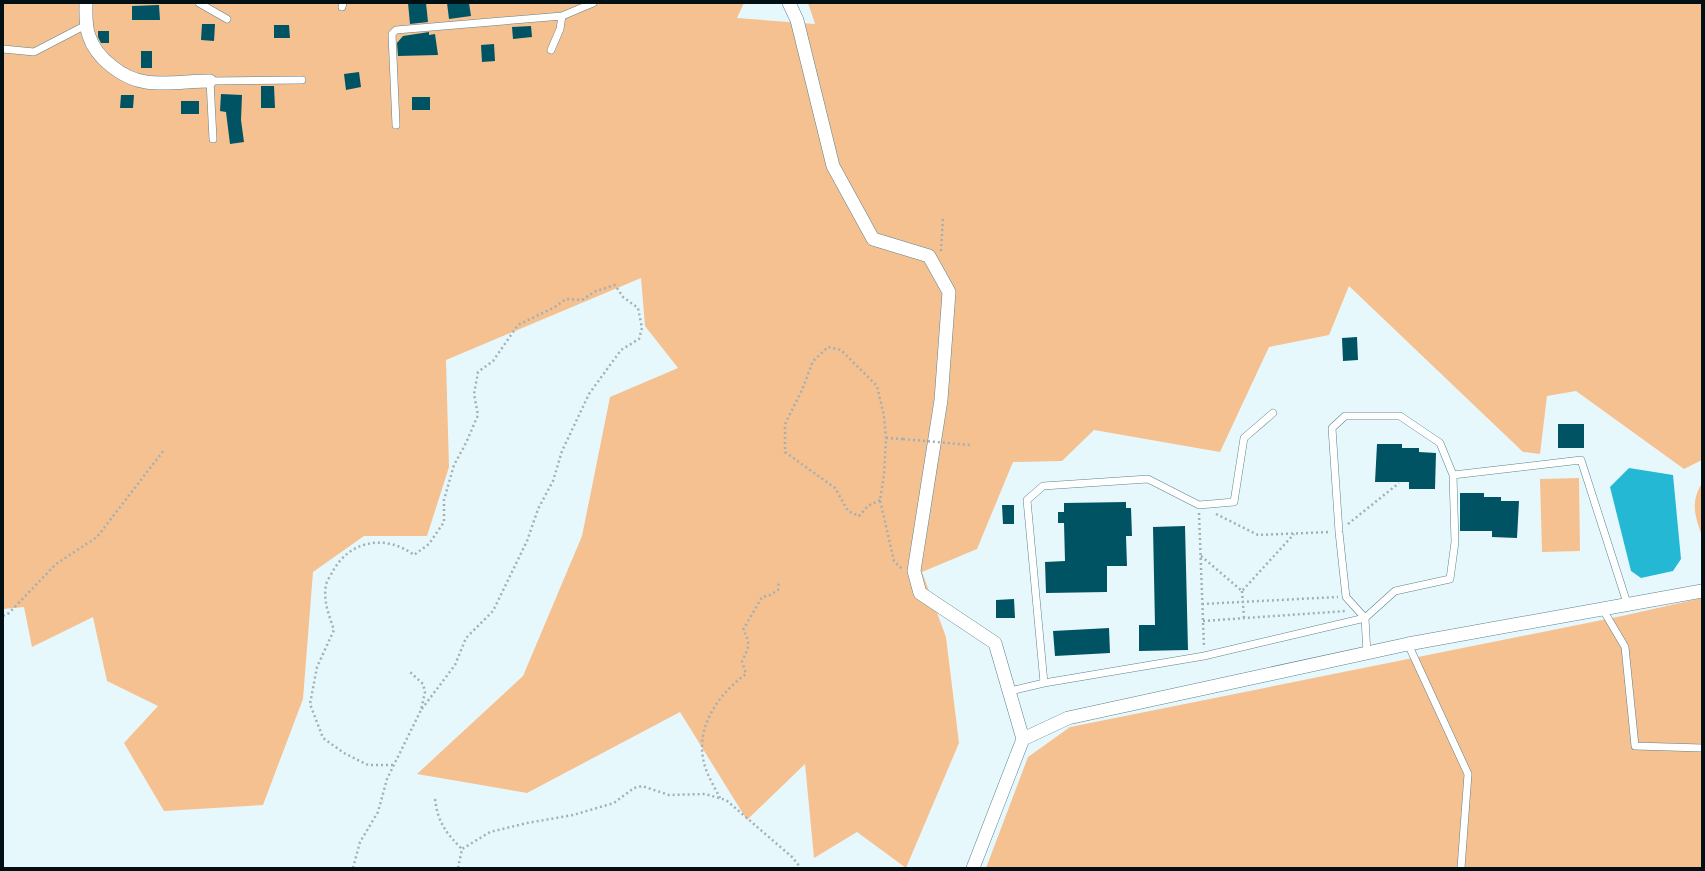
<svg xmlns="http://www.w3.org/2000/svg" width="1705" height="871" viewBox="0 0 1705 871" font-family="Commissioner,sans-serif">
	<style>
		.green { fill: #f5c191 }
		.water { fill: #25b8d4 }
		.building { fill: #005362 }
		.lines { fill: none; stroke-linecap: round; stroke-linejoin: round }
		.lane-casing { stroke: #5b838d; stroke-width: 8 }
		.street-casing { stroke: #5b838d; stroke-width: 14 }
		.path { stroke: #a1b0b5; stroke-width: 2.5; stroke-dasharray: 2 3; stroke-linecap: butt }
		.lane { stroke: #fff; stroke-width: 7 }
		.street { stroke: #fff; stroke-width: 13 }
		.path-bridge { stroke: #a1b0b5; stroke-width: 2.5; stroke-dasharray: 2 3; stroke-linecap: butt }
	</style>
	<rect width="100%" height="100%" fill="#e7f8fd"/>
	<path class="green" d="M3 3H744L737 18 815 24 808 3H1702V460L1684 469 1576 391 1547 396 1540 454 1523 452 1349 286 1329 335 1269 347 1220 452 1094 430 1062 461 1013 462 977 549 922 572 946 637 959 743 906 868 857 832 814 858 805 764 747 820 680 712 527 793 417 774 523 676 582 536 610 397 678 368 645 326 641 278 446 360 449 467 427 536H364L313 572 303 699 263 805 164 811 124 743 158 706 107 681 93 617 32 647 24 607 3 609Z
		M1579 478 1580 551 1542 552 1540 479Z
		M1702 483V536C1695 516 1690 503 1702 483Z
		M1702 598V868H986L1028 757 1070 727 1622 616Z"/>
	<path class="water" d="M1629 468 1673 475 1681 559 1673 571 1641 578 1631 571 1610 487Z"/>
	<path class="building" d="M408 3H426L428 22 410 24Z
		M447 3H469L471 16 449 19Z
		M159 5 160 20H132V6Z
		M202 24H215L214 41 201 40Z
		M274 25H289L290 38H274Z
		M531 26 532 37 513 39 512 27Z
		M98 31H109V43H101L98 37Z
		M429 32V35L435 34 438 55 398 56 397 43 403 36Z
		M494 44 495 61 482 62 481 45Z
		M141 51H152V68H141Z
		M359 72 361 87 346 90 344 74Z
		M261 86H274L275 108H261Z
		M221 94 242 95 241 120 244 142 230 144 226 112 220 111Z
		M121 95H134L133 108H120Z
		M412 97H430V110H412Z
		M181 101H199V114H181Z
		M1357 337 1358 360 1343 361 1342 338Z
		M1558 424H1584V448H1558Z
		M1377 444H1402V448H1419V452L1436 453 1435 489H1409V482H1375Z
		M1460 493H1484V497H1501V501H1519L1517 538 1492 537V531H1460Z
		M1126 502V508H1131L1132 536H1126L1127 566H1107V592L1046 593 1045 562 1065 561 1064 523H1058V512H1064V503Z
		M1002 505H1014V524H1003Z
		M1185 526 1188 650 1139 651V625H1155L1153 527Z
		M1014 599 1015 618H996V600Z
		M1109 628 1110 653 1055 656 1053 631Z"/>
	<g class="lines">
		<defs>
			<path id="lane" d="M199 3 227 19
				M342 7 343 3
				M3 49 34 52 86 25
				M551 50 560 29 562 16
				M396 125 392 34 396 30 562 16 593 3
				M213 139 210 81 302 80
				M1345 416H1400L1440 443 1453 475 1455 542 1450 579 1395 591 1365 618 1346 597 1339 532 1332 428Z
				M1453 475 1581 460 1627 603
				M1602 608 1625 647 1635 746 1702 748
				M1408 644 1468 774 1461 868
				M1044 683 1027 500 1043 486 1148 479 1199 505 1234 502 1244 438 1273 413
				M1010 691 1044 683 1204 656 1365 618 1367 654"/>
			<path id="street" d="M86 3C86 14 85 26 89 36 96 58 123 79 146 82 166 85 189 81 210 81
				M789 3 797 20 833 166 873 239 929 256 949 292 941 400 914 571 920 593 995 643 1023 739
				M973 868 1023 739 1068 718 1408 644 1702 591"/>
		</defs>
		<use href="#lane" class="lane-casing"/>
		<use href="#street" class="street-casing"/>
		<path class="path" d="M941 251 943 217
			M886 438 903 439
			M880 500 868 506 859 516 848 511 835 488 785 452V424L802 390 813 361 828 347 841 350 877 386 884 416 886 438 884 475 880 500 894 561 902 569
			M1199 513 1204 648
			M1216 514 1258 535 1330 532
			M1348 524 1399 483
			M1201 556 1242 591 1294 534
			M1242 591 1244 618
			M1202 604 1338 597
			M3 616 9 613 56 564 97 537 164 450
			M1203 621 1346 611
			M393 765H368L344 753 323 738 310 704 317 667 334 630C329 615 323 601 326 585 327 580 331 575 333 571 350 540 386 534 414 555L429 544 444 522V500L454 465 466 443 478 415 474 394 478 372 493 361 518 325 555 307 566 299 582 300 596 291 615 285 623 297 638 308 642 328 639 339 621 350 589 394 562 451 553 481 538 509 527 541 493 611 466 638 455 665 421 710
			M720 798C714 786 705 772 703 758 697 724 720 693 746 674L742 661C749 648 751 643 743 630L762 597 770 595 778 590 779 581
			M435 799C438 823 446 833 462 849
			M353 868 360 842 378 812 387 779 421 710 425 692 423 684 409 671
			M458 868 462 849 490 832 527 823 573 815 614 803 634 788 642 786 669 795 705 794 726 800 792 857 801 868"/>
		<use href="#lane" class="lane"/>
		<use href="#street" class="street"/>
		<path class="path-bridge" d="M903 439 970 445"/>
	</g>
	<rect width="1705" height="871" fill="none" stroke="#020f13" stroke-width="8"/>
</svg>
